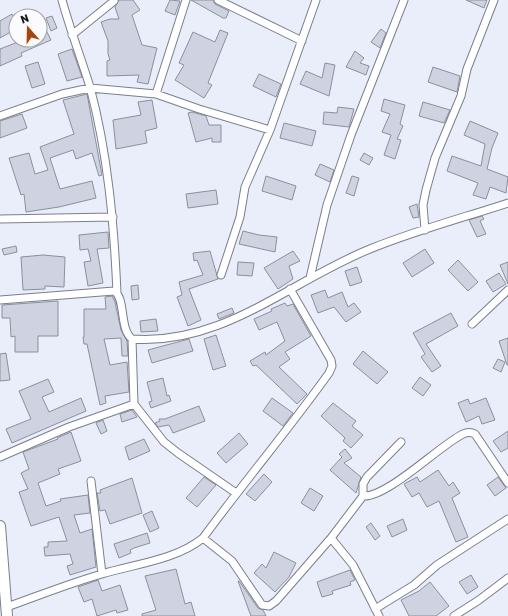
<svg xmlns="http://www.w3.org/2000/svg" width="508" height="616" viewBox="0 0 508 616" font-family="Rubik,sans-serif">
	<style>
		.building { fill: #cfd2e0; stroke: #8c8f9c }
		.lines { fill: none; stroke-linecap: round; stroke-linejoin: round }
		.street-casing { stroke: #7b7f8b; stroke-width: 9 }
		.secondary-casing { stroke: #7b7f8b; stroke-width: 12 }
		.street { stroke: #fff; stroke-width: 7 }
		.secondary { stroke: #fff; stroke-width: 10 }
	</style>
	<rect width="100%" height="100%" fill="#eaeefb"/>
	<path class="building" d="M119 0H133L140 10 132 15 142 45 157 48 148 84 137 82 139 75 107 76V61L110 60 108 54V41L101 22 110 19H119L115 7Z
		M170 0 180 1 175 15 165 11Z
		M191 0H213L215 4 229 11 226 18H223Z
		M466 0H487L484 8Z
		M12 14 16 21V29L0 38V21Z
		M52 16 57 28 51 31 46 18Z
		M381 29 386 33 380 48 371 42Z
		M46 30 51 40 21 53 22 56 0 66V49L23 40H40V33Z
		M220 30 228 33 208 83 212 85 204 98 175 80 184 65 179 63 193 32 215 42Z
		M72 49 82 77 67 81 58 54Z
		M355 51 364 58 360 63 369 66 366 75 346 67Z
		M38 62 45 84 32 88 25 66Z
		M325 63 335 65 329 96 300 84 306 71 322 78Z
		M433 67 460 76 457 92 428 82Z
		M259 74 281 84 276 97 253 86Z
		M87 94 102 175 99 176 92 153 76 159 73 150 50 158 60 189 92 181 96 198 59 207 26 212 24 194 21 195 9 158 29 153 35 174 48 170 40 147 74 134 63 100Z
		M384 99 405 105 400 124 403 126 397 139 401 140 395 159 384 155 391 135 382 132 390 114 381 111Z
		M152 100 157 128 145 131 147 143 116 149 113 120 141 115 138 102Z
		M423 102 450 110 444 123 419 116Z
		M338 107 354 109 349 127 323 124 324 112 337 113Z
		M192 112 206 116 209 125H221V142H212V138L196 142 188 113Z
		M22 114 27 128 0 138V121Z
		M470 121 498 133 492 148 487 169 508 177 506 193 490 187 486 199 473 195 478 183 447 171 452 156 481 166 485 144 464 135Z
		M284 123 316 131 312 146 280 138Z
		M364 153 373 158 369 165 360 160Z
		M320 164 334 170 330 182 315 175Z
		M266 176 296 186 292 200 262 191Z
		M352 176 359 178 354 196 346 193Z
		M216 190 218 204 188 208 186 194Z
		M417 204 419 217 413 218 409 207Z
		M482 216 484 219 480 221 486 234 477 237 469 220Z
		M243 231 259 235 277 237 275 252 239 244Z
		M108 232 109 248 97 249 103 283 88 286 84 262 91 261 88 249 80 250 79 235Z
		M16 246 17 252 4 255 2 249Z
		M425 249 434 263 412 277 403 263Z
		M210 251 218 279 189 289 201 320 188 326 177 297 182 295 179 282 203 275 197 260 194 261 193 253Z
		M293 251 300 261 289 266 293 279 278 289 264 268Z
		M43 255 65 257 64 287 45 286V289L23 290 21 257Z
		M458 260 478 282 468 291 448 270Z
		M238 262 254 263 252 276 237 275Z
		M508 262V284L500 265Z
		M357 267 362 282 350 286 345 271Z
		M499 273 506 284 493 292 486 281Z
		M138 285 139 299 132 300 131 286Z
		M325 290 328 298 342 292 348 307 354 303 361 312 346 322 334 307 318 313 311 295Z
		M112 296 115 302 121 330 127 341 128 356H122L121 338 104 339 110 365 127 362 129 392 105 396 106 403 100 405 87 344H84L83 337H84V309H106L105 297Z
		M58 301V336H38V352H15V336L11 337 10 318H2V305Z
		M285 303 287 306 293 304 311 336 285 352 290 359 279 367 307 394 297 404 256 365 253 366 250 361 265 352 266 355 285 341 277 322 259 330 254 319 272 311 271 309Z
		M232 308 234 313 219 319 217 314Z
		M451 313 458 326 426 344 441 366 432 372 421 357 425 354 413 333Z
		M156 319 158 331 141 332 140 321Z
		M216 335 226 366 213 370 204 339Z
		M508 338V365H507L499 341Z
		M189 339 193 351 152 363 148 350Z
		M363 351 388 372 377 384 353 364Z
		M6 353 10 380 0 381V354Z
		M498 359 505 362 501 372 493 368Z
		M420 377 431 385 423 396 412 388Z
		M163 378 167 396 169 395 171 401 151 408 149 402 152 401 147 382Z
		M48 379 54 392 42 397 49 412 81 398 86 411 12 443 6 429 31 419 19 391Z
		M272 398 293 413 283 426 263 411Z
		M486 398 495 420 482 424 479 416 466 422 458 403 468 399 470 404Z
		M333 403 356 421 352 426 363 435 351 448 343 441 345 438 321 416Z
		M199 406 205 421 173 433 169 425 158 427 155 423 160 421 159 419H165Z
		M132 410 137 417 122 422 120 414Z
		M103 420 107 431 101 434 96 423Z
		M508 431V448L501 452 493 441Z
		M71 432 81 461 58 469 60 474 38 483 46 506 61 501 60 499 88 495 90 513 74 515 80 533 92 529 96 567 70 575 67 566 73 564 70 554 45 556 44 547H48V542L67 541 59 517 31 526 19 492 28 489 21 473 29 469 23 452 58 439 57 438Z
		M239 433 248 444 226 463 217 453Z
		M144 439 150 451 129 460 125 447Z
		M345 449 352 458 344 463 361 477 356 493 330 470 342 457 339 454Z
		M438 470 449 486 453 482 460 493 452 498 468 537 456 542 439 501 427 507 419 493 412 497 404 484 417 477 420 482Z
		M264 474 272 482 255 501 246 494Z
		M204 477 216 485 197 507 186 498Z
		M498 477 506 488 495 496 487 485Z
		M132 478 142 513 110 524 105 510 100 511 97 493H101L100 490Z
		M310 488 323 496 314 511 301 503Z
		M152 511 159 528 150 532 143 515Z
		M403 519 407 530 392 537 387 526Z
		M371 523 380 536 375 540 366 527Z
		M147 533 150 543 134 548 130 550 131 553 119 558 114 544Z
		M274 552 296 563 289 577 275 592 254 573 262 564 266 568Z
		M176 569 185 604 191 602 195 616H142V614L156 610 145 576Z
		M350 570 355 580 350 582 351 585 332 591 333 594 322 597 317 582Z
		M471 575 478 587 467 594 459 582Z
		M98 580 102 591 120 585 128 610 117 613 116 610 97 616 92 599 84 602 78 587Z
		M238 581H239L258 608 263 610 266 616H251Z
		M430 582 449 606 436 616H409L401 600 419 591Z"/>
	<g class="lines">
		<defs>
			<path id="street" d="M62 0C70 29 81 58 90 87 108 154 114 224 117 293
				M218 0 302 41
				M72 35 114 1
				M156 94 186 0
				M0 116 62 94 90 88 156 94 199 109 270 130
				M0 219 113 217
				M425 230 423 205 426 190 435 158 461 96 467 69 494 0
				M221 275 240 217 245 187 270 130 316 0
				M310 278 327 205 351 135 404 0
				M0 300 114 291C126 298 119 329 132 339 223 346 290 281 370 249 414 231 462 218 508 203
				M472 324 508 290
				M132 339 134 404 164 442 178 453 236 493
				M0 457 69 427 134 404
				M91 481 102 574
				M363 496C387 498 440 445 463 434 467 432 471 432 475 434L508 483
				M203 538 232 561 262 605 269 606 276 601 331 538 363 496V484L367 477 401 442
				M331 538 353 565 379 616
				M7 607C38 596 70 583 102 574 135 564 176 560 203 538 244 482 289 429 329 373L332 366 331 360 290 289
				M375 609 414 585 437 565 508 519
				M454 616 479 600 508 578"/>
			<path id="secondary" d="M0 526 7 616"/>
		</defs>
		<use href="#street" class="street-casing"/>
		<use href="#secondary" class="secondary-casing"/>
		<use href="#street" class="street"/>
		<use href="#secondary" class="secondary"/>
	</g>
	<g transform="translate(28 28) rotate(340)"><circle r="19" fill="#fbfbfe" stroke="#a0a1a4"/>
	<path d="M0-3L7 15L0 10L-7 15Z" fill="#a7440a"/>
	<text y="-6" font-size="11" font-weight="bold" text-anchor="middle" fill="#17191d">N</text>
	</g>
</svg>
